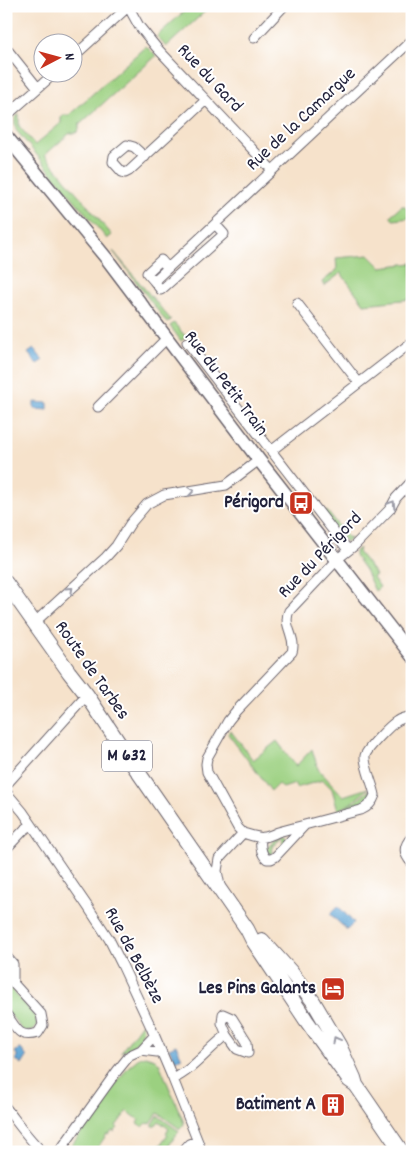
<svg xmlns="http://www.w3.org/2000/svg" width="418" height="1158" viewBox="0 0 418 1158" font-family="Dekko,sans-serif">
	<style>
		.green { fill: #9bd080; stroke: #5e795e }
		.water { fill: #5fa4d4; stroke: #406388 }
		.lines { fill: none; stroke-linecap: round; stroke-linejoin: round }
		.street-casing { stroke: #6c656d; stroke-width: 11 }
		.secondary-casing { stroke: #6c656d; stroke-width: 15 }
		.primary-casing { stroke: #6c656d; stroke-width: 16 }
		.street { stroke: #fff; stroke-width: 9 }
		.secondary { stroke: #fff; stroke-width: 12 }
		.primary { stroke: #fff; stroke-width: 14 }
		.oneway { stroke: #9c9ca7 }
		.labels { text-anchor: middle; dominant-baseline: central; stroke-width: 4; stroke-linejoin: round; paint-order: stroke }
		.shield { fill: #fff; stroke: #646476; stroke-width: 1 }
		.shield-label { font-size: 18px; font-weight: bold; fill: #22223b }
		.street-label { font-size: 19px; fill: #22223b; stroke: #fff }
		.poi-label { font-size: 19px; font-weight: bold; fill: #22223b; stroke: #fff; text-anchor: end }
	</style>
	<rect width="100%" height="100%" fill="#fff"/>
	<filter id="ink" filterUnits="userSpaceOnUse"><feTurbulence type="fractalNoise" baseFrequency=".02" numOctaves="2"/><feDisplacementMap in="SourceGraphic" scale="10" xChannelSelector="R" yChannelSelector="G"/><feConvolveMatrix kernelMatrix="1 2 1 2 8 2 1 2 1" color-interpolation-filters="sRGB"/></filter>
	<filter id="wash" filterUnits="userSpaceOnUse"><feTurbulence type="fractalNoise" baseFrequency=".0096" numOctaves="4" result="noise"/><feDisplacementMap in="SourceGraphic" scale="20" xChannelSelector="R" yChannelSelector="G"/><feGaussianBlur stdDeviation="1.12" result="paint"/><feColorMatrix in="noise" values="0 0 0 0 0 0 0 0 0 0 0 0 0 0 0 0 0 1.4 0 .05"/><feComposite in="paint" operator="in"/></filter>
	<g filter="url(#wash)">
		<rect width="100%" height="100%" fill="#f6e2cb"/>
		<path class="green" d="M190 6H211L166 47 157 36Z
			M146 46 156 56 79 125V130L76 133H70L45 155 112 235 107 239 16 130C15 123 13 119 19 114V126L35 145 61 123V118L63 115H69Z
			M402 206H405L410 212 409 218 394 220 392 219 391 217V215Z
			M113 251 171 320 167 323Z
			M369 255 381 267 412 263V299L364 304 341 273 324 286 322 282 337 270 336 258Z
			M174 323 186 337 181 341 170 326Z
			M327 511 347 537 352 538 346 542 323 514Z
			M359 548 358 552 376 575 373 577 380 587 375 591 365 570 355 556V551Z
			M230 730 253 760 277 741 296 766 312 749 318 769 343 796 368 788C361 796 347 807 338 810L332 789 323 780 296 788 295 784 283 788 278 784 271 791 228 734Z
			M370 790C371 804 355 807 344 810 348 805 354 803 359 799 363 796 365 793 370 790Z
			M284 835 286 837V840L283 844 282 837H279V841H276V844H272L273 854H267L266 850C270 842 276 838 284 835Z
			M6 964 9 970V987L35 1016C38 1022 37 1027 33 1031H23L6 1009Z
			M142 1023C146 1039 133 1047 121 1052Z
			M145 1056 155 1059 159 1063 184 1123V1124L180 1129 158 1113 150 1124 147 1123 143 1127 137 1123 139 1120 127 1111 116 1126 118 1128 114 1132 112 1131 109 1135 107 1134 96 1150 98 1152H67L128 1067 139 1058Z
			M158 1116 179 1131 164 1152H159L157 1150 168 1135 166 1133 169 1129 159 1121 154 1127 152 1125Z"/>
		<path class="water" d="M34 349 43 360 37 364 28 353Z
			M34 402 48 403V410L34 409Z
			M338 906 354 923 347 930 330 914Z
			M176 1045 182 1058 175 1061 169 1048Z
			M19 1049H21L27 1057 22 1065 15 1059 18 1057 15 1052Z"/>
	</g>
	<g filter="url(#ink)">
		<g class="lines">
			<defs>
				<path id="street" d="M128 6 139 26 156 47 272 170
					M254 38 284 6
					M6 48 38 88
					M72 58 129 6
					M6 116 56 72
					M145 157 134 147 127 145 114 156 113 162 122 172 125 173 129 171 206 100
					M215 224 224 234 161 290 154 281 412 40
					M154 281 147 273 161 260 168 268
					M297 303 359 383
					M187 342 348 550
					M98 407 167 338
					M271 451 412 342
					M34 623 106 557 116 546 130 524 147 504 164 495 226 485 259 460
					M6 785 87 695
					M6 792 23 812 88 907 109 939 122 965 150 1025 173 1079 202 1152
					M243 833 238 828 207 772 206 764 207 758 228 721 236 711 292 652C297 637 282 626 289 611L340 557 354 546 390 509 396 498 412 481
					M243 833C260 838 262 840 278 832L361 810C368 807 373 801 375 795 373 784 364 766 365 756 366 750 390 725 397 721 401 718 407 717 412 716
					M412 837C403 846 403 854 412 863
					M261 838C260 845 261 855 267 859H271L275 857 304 826
					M6 849 24 830 31 825
					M220 886 217 871 219 859 243 833
					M6 956 13 964V983L41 1014 43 1025 38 1033C18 1039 17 1028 6 1014
					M223 1014 232 1018 247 1042 248 1053 237 1049 227 1035 222 1023Z
					M141 1050 157 1052 160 1050
					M173 1079C194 1069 209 1048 227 1035
					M6 1108C18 1123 29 1140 43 1152
					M59 1152 117 1071 130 1055 141 1050 154 1036
					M182 1152 189 1144 197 1141"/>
				<path id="secondary" d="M6 136 107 259 259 460 412 656"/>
				<path id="primary" d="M6 583 69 672 87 695 134 766 247 929 252 939 306 1020 349 1080 356 1085
					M262 940 291 972 313 1001 339 1045 354 1078 356 1085 402 1152"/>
			</defs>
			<use href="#street" class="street-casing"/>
			<use href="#secondary" class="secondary-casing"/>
			<use href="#primary" class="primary-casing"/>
			<use href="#street" class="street"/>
			<use href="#secondary" class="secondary"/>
			<use href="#primary" class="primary"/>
		</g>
		<defs><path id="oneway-chevron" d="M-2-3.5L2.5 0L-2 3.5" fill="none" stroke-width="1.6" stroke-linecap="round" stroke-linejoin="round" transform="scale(1.25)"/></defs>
		<g class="oneway">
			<use href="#oneway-chevron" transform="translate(191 491) rotate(-8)"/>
			<use href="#oneway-chevron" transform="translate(392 504) rotate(-57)"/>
			<use href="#oneway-chevron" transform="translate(70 590) rotate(-42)"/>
			<use href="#oneway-chevron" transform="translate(336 1040) rotate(-119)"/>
		</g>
	</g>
	<defs>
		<symbol id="bus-square" viewBox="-11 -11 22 22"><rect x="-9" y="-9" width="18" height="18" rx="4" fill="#c8321e" stroke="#fff"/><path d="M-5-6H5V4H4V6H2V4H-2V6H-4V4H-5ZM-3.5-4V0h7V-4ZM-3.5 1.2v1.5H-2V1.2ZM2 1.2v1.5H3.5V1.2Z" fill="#fff"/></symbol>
		<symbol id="hotel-square" viewBox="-11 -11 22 22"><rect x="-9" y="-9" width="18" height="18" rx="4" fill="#c8321e" stroke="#fff"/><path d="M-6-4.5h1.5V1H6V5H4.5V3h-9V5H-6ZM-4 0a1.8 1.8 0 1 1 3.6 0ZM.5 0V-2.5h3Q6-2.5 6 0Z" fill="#fff"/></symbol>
		<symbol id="building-square" viewBox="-11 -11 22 22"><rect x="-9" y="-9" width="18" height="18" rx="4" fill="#c8321e" stroke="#fff"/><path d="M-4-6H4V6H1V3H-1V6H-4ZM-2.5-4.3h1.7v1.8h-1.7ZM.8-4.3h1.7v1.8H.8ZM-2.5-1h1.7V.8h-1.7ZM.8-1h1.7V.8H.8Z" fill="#fff"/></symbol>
	</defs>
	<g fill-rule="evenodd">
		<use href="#bus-square" x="287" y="489" width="28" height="28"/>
		<use href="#hotel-square" x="319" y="975" width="28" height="28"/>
		<use href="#building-square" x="319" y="1091" width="28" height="28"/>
	</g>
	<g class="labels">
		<rect class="shield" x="102" y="740.5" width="50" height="31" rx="4"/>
		<g class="shield-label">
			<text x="127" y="756">M 632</text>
		</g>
		<g class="street-label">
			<text transform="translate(209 79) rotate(47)">Rue du Gard</text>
			<text transform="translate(302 120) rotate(-43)">Rue de la Camargue</text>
			<text transform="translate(225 384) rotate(53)">Rue du Petit Train</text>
			<text transform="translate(321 556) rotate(-46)">Rue du Périgord</text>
			<text transform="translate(91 671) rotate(55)">Route de Tarbes</text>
			<text transform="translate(133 956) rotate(62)">Rue de Belbèze</text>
		</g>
		<g class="poi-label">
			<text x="284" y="503">Périgord</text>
			<text x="316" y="989">Les Pins Galants</text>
			<text x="316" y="1105">Batiment A</text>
		</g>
	</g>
	<rect width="418" height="1158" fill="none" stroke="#fff" stroke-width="25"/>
	<g transform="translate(58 58) rotate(84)"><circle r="24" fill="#ffffff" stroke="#a7a7b1"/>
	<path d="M0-4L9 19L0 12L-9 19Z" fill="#c8321e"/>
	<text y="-8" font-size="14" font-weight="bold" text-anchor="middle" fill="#22223b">N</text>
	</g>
</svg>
